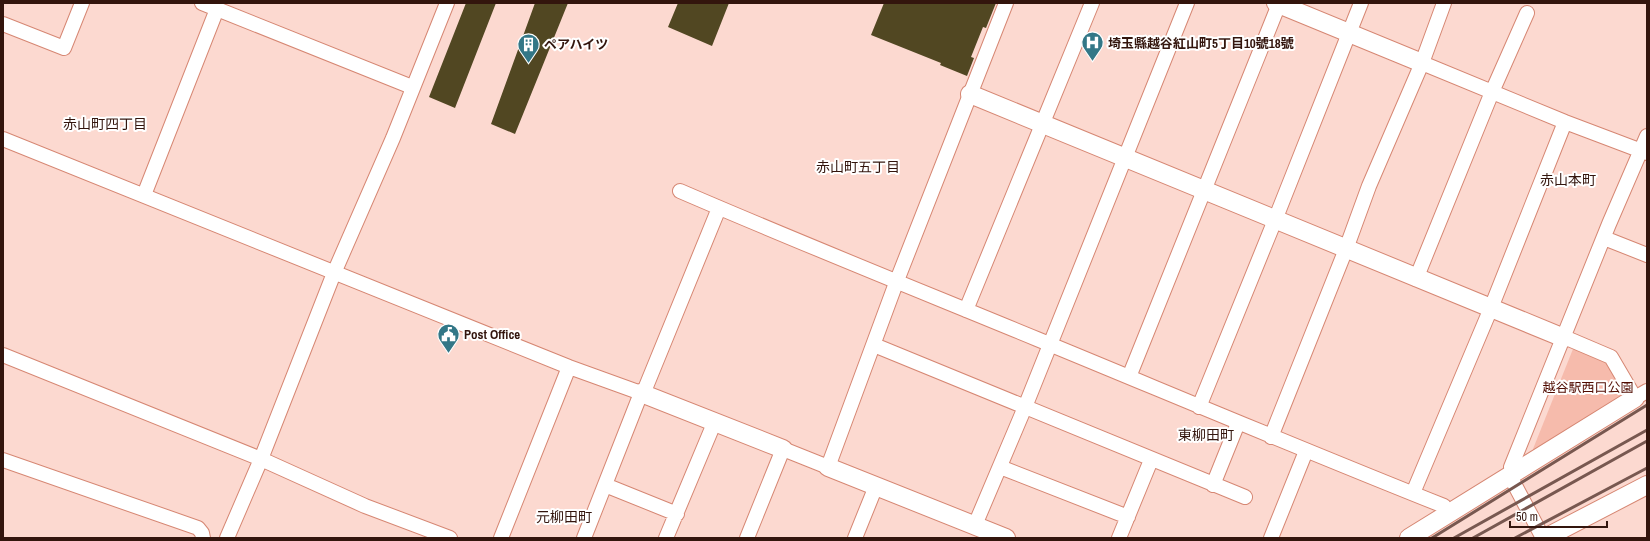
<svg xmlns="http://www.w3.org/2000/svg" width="1650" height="541" viewBox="0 0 1650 541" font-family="'Archivo Narrow','Noto Sans JP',sans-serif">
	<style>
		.green { fill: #f6bbac }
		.building { fill: #514722 }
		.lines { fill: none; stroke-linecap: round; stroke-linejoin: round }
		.minor-casing { stroke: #d68773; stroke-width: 16 }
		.tertiary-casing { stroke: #d68773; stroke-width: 20 }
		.minor { stroke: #fff; stroke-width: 14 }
		.tertiary { stroke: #fff; stroke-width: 18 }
		.rail { stroke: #785850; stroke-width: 3 }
		.labels { text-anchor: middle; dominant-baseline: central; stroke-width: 4; stroke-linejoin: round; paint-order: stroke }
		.poi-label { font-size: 13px; font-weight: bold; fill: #33150d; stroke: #fff; text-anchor: start }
		.park-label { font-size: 13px; fill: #500b00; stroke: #fff }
		.neighbourhood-label { font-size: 14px; fill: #33150d; stroke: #fff }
	</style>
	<rect width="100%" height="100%" fill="#fcd9d0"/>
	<path class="green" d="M1573 349 1607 362 1624 392 1622 399 1536 452 1533 449Z"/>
	<path class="building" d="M466 3H496L455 108 429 97Z
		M535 3H568L515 134 491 124Z
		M678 3H729L712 46 668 27Z
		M884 3H996L986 28 983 27 971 57 974 58 967 76 940 65 941 63 871 35Z"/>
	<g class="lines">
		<defs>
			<path id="minor" d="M202 3 412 87
				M3 24 64 48 82 3
				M1422 63 1565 122 1647 153
				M3 139 569 367 641 393 584 538
				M680 191C798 242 918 290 1037 339 1173 395 1308 452 1444 506L1448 515
				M144 195 217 9
				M1604 238 1647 255
				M1416 279 1492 92 1527 13
				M966 310 1092 3
				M1564 337 1611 357 1635 398 1647 391
				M874 345 1245 497
				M3 355 261 459 365 506 450 538
				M1129 377 1279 4
				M643 394 719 208
				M1199 407 1275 220 1361 3
				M1271 437 1346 249 1369 186 1422 63 1444 3
				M3 460 198 528 202 533 203 538
				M1000 467 1128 517
				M1515 473 1511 467 1609 224 1647 136
				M1510 476 1543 538
				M605 485 677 514
				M1213 485 1238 423
				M1413 493 1491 308 1565 122
				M975 525 1025 407 1187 3
				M227 538 261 459 334 273 393 138 447 3
				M501 538 569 367
				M666 538 715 421
				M747 538 783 449 828 467 896 283 1006 3
				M855 538 876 486
				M1119 538 1151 460
				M1271 538 1306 451"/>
			<path id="tertiary" d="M1276 3 1422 63
				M970 94 1564 338
				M641 393 783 449
				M828 467 1006 538
				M1409 538 1635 398
				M1545 538 1647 485"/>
		</defs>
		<use href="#minor" class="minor-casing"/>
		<use href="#tertiary" class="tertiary-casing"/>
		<use href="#minor" class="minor"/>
		<use href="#tertiary" class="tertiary"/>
		<path class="rail" d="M1432 538 1647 405
			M1454 538 1647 430
			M1473 538 1647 441
			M1515 538 1647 468"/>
	</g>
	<defs>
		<symbol id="hospital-pin" viewBox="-11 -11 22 30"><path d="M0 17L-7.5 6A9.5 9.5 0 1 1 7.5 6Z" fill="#337787" stroke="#fff"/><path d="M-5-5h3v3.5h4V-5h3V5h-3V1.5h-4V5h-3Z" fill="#fff"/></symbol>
		<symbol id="building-pin" viewBox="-11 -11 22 30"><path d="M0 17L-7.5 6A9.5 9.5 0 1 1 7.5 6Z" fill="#337787" stroke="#fff"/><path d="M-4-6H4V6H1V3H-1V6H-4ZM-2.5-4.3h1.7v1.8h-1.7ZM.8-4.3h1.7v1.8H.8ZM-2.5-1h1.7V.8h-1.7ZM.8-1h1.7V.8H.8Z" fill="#fff"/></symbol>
		<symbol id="civic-pin" viewBox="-11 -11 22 30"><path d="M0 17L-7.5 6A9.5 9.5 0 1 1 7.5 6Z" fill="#337787" stroke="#fff"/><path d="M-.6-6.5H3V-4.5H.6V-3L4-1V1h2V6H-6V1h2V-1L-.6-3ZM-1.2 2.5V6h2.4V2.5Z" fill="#fff"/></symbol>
	</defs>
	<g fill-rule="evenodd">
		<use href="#hospital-pin" x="1080" y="30" width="25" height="34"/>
		<use href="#building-pin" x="516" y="32" width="25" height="34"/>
		<use href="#civic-pin" x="436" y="322" width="25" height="34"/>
	</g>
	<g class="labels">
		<g class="poi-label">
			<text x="1108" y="43">埼玉縣越谷紅山町5丁目10號18號</text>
			<text x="544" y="44">ペアハイツ</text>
			<text x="464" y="334">Post Office</text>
		</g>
		<g class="park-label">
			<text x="1588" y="387">越谷駅西口公園</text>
		</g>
		<g class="neighbourhood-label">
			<text x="105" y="124">赤山町四丁目</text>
			<text x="858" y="167">赤山町五丁目</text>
			<text x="1568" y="180">赤山本町</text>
			<text x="1206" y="435">東柳田町</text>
			<text x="564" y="517">元柳田町</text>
		</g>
	</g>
	<rect width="1650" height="541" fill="none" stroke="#33150d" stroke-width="8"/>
	<path d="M1510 521v6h97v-6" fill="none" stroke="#33150d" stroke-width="2"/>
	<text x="1516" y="521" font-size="12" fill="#33150d" stroke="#ffffff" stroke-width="3" paint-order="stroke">50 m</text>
</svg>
